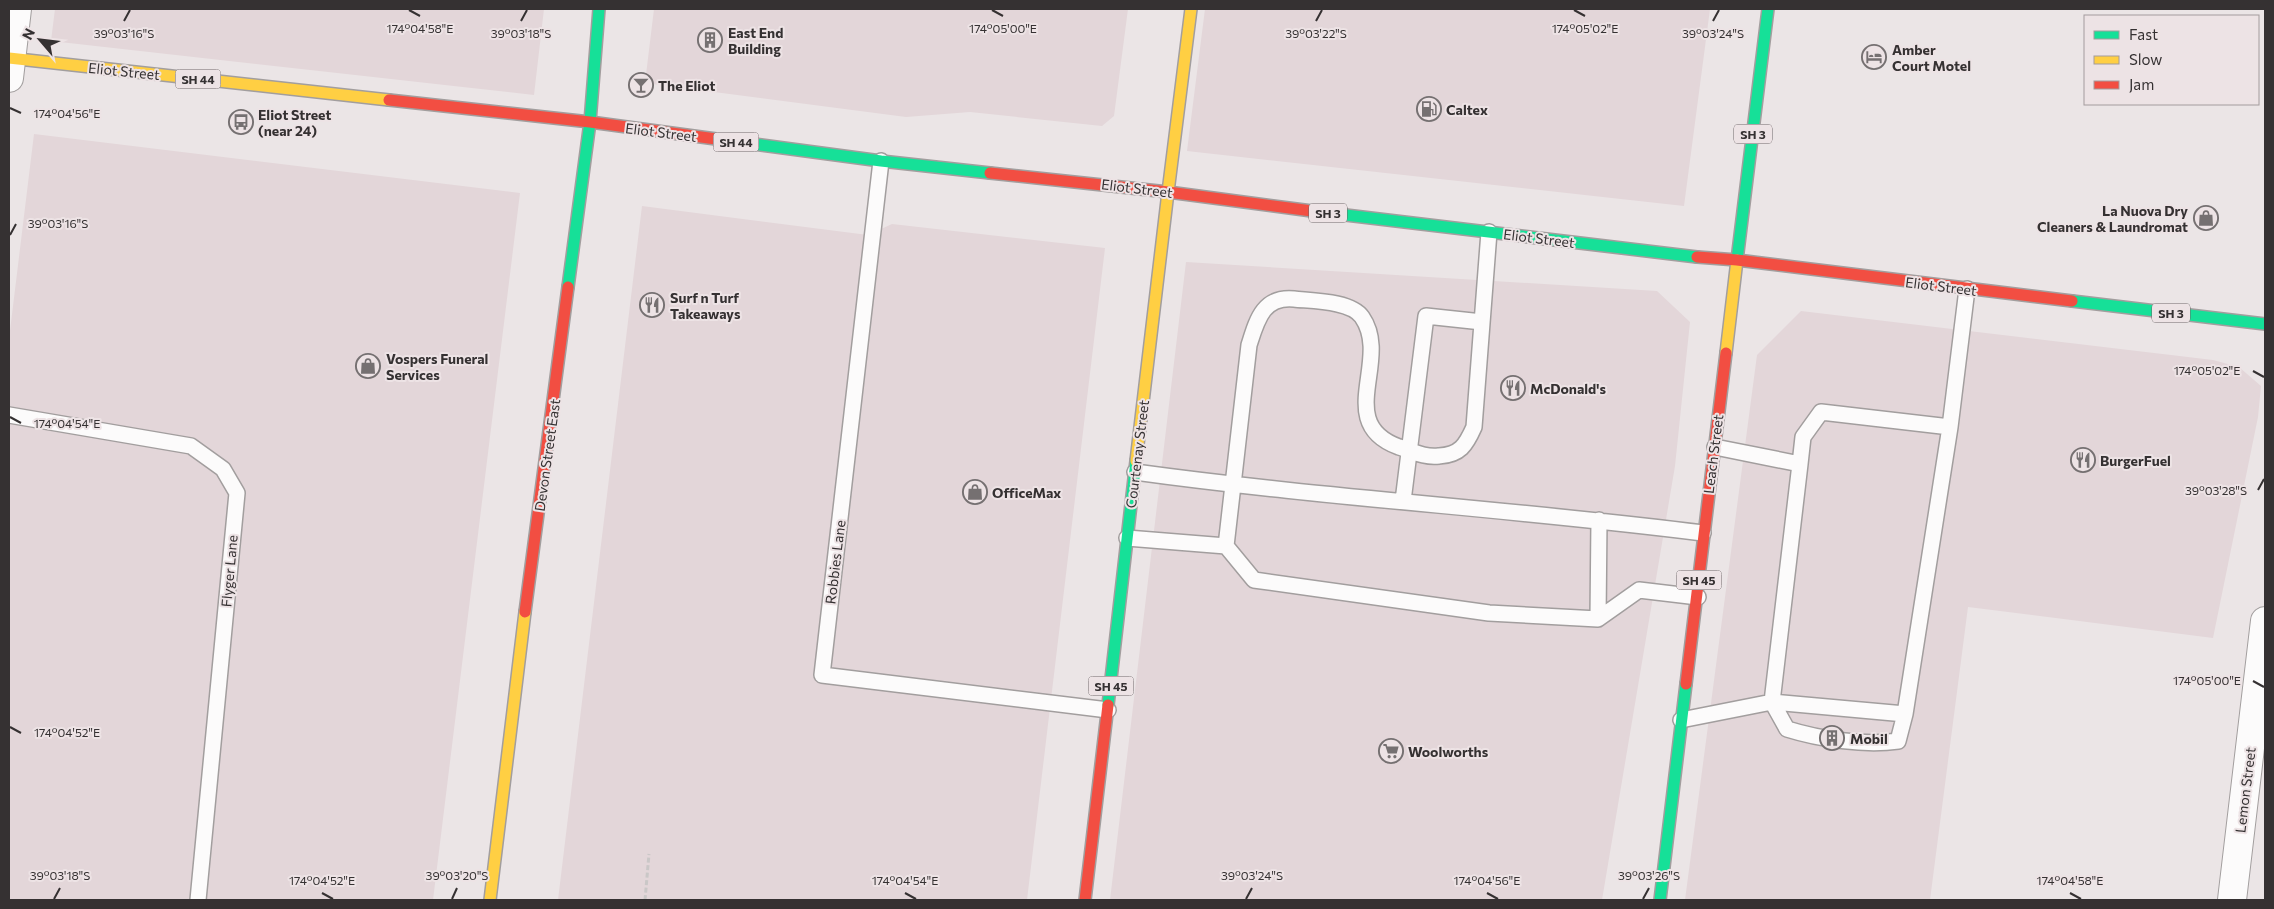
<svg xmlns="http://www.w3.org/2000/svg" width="2274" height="909" viewBox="0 0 2274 909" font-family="Commissioner,sans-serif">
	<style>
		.built { fill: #e3d6d9 }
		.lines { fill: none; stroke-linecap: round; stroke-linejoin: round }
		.lane-casing { stroke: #a29e9e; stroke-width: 18 }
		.street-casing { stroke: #a29e9e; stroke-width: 30 }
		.fast-casing { stroke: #a29e9e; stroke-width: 14 }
		.slow-casing { stroke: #a29e9e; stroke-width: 14 }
		.jam-casing { stroke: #a29e9e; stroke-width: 14 }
		.path { stroke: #cac7c7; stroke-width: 3; stroke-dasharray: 5 2.5; stroke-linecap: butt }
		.lane { stroke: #fcfbfb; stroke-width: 15 }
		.street { stroke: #fcfbfb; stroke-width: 28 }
		.fast { stroke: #16e098; stroke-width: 11 }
		.slow { stroke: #ffcf43; stroke-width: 11 }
		.jam { stroke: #f24e42; stroke-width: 11 }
		.ticks { fill: none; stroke: #353132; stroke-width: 2 }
		.labels { text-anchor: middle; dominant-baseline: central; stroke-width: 4; stroke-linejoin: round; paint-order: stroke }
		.shield { fill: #ede3e5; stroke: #6c6668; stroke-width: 1 }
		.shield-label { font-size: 12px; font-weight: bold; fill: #353132 }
		.poi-label { font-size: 14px; font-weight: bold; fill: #353132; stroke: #ede3e5; text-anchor: start }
		.street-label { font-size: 14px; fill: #353132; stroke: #ede3e5 }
		.ticks-label { font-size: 12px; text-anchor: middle; fill: #353132; stroke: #ede3e5; stroke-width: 4; stroke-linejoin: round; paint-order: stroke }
	</style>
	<rect width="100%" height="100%" fill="#ebe5e6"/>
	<path class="built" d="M55 9H544L534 95 51 41Z
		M654 9H1128L1114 116 1102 126 970 112 906 117 645 83Z
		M1205 9H1710L1684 206 1187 151Z
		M34 134 520 193 433 900H9V339Z
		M642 206 868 235 892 224 1105 248 1027 900H558Z
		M1186 262 1657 291 1690 322 1675 466 1602 900H1110Z
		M1801 311 2213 360 2239 367 2261 386 2258 417 2213 638 1968 607 1930 900H1685L1757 355Z"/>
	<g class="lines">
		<defs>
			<path id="lane" d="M881 161 822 675 1108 710
				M9 415 191 446 223 469 237 493 198 900
				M1800 464 1803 437 1821 412 1950 427 1967 289
				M1135 472C1324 498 1514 509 1703 533
				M1403 501 1426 316 1482 322
				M1127 538 1226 546 1254 580 1489 613 1598 619 1639 590 1698 597
				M1226 546 1249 345C1257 320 1263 296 1294 299 1313 301 1351 301 1362 317 1392 360 1333 423 1399 447 1412 451 1425 458 1439 456 1460 455 1466 445 1474 427L1489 232
				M1598 619 1599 520
				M1772 702 1905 714 1950 427
				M1772 702 1787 729C1819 739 1865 746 1898 741L1905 714
				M1681 720 1772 702 1800 464 1715 447"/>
			<path id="street" d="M9 78 17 9
				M2232 900 2265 621"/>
			<path id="fast" d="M716 139 881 161 990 173
				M1312 211 1697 257
				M1737 260 1768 9
				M568 287 590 122 599 9
				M2072 301 2265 324
				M1108 705 1136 461
				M1660 900 1686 684"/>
			<path id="slow" d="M9 58 389 100
				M1168 192 1191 9
				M1726 353 1737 260
				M1136 461 1168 192
				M490 900 525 612"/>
			<path id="jam" d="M389 100 590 122 716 139
				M990 173 1168 192 1312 211
				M1697 257 1737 260 2072 301
				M525 612 568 287
				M1686 684 1726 353
				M1085 900 1108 705"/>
		</defs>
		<use href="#lane" class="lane-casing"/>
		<use href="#street" class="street-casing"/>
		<use href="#fast" class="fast-casing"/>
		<use href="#slow" class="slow-casing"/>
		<use href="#jam" class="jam-casing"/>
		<path class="path" d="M645 900 649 854"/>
		<use href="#lane" class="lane"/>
		<use href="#street" class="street"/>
		<use href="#fast" class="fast"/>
		<use href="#slow" class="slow"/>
		<use href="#jam" class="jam"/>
	</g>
	<path class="ticks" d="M409 10 420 16M992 10 1003 16M1574 10 1585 16M124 21 130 10M521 21 527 10M1316 21 1322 10M1713 21 1719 10M10 108 21 113M10 235 16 224M2253 371 2264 377M10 417 21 423M2258 490 2264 479M2253 681 2264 687M10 727 21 733M322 893 333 899M905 893 916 899M1487 893 1498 899M2070 893 2081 899M54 899 60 888M452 899 457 888M1246 899 1252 888M1643 899 1649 888"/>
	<defs>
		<symbol id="building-ring" viewBox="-11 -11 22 22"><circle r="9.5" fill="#ede3e5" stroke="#757071" stroke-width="1.5"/><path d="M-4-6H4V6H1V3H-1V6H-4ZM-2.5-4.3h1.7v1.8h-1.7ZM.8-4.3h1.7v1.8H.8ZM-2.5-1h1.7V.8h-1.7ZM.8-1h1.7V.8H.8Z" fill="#757071"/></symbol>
		<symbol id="hotel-ring" viewBox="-11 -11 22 22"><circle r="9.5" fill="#ede3e5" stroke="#757071" stroke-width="1.5"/><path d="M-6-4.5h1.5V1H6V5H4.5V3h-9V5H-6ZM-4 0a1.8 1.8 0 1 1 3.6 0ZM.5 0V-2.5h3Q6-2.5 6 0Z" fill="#757071"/></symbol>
		<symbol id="bar-ring" viewBox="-11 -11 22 22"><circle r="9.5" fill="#ede3e5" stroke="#757071" stroke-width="1.5"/><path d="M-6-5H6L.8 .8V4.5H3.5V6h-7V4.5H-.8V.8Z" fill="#757071"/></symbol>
		<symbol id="fuel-ring" viewBox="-11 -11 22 22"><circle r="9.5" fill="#ede3e5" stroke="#757071" stroke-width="1.5"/><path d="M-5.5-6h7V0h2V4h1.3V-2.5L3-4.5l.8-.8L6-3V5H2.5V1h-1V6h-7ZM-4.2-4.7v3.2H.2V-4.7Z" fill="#757071"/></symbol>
		<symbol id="bus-ring" viewBox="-11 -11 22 22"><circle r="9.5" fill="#ede3e5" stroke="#757071" stroke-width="1.5"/><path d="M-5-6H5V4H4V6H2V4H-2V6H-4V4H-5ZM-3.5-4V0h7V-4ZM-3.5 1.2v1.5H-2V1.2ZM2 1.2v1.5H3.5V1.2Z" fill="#757071"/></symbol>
		<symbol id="shop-ring" viewBox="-11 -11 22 22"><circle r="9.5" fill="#ede3e5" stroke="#757071" stroke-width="1.5"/><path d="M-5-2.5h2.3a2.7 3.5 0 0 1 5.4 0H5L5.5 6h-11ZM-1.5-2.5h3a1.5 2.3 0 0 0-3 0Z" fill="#757071"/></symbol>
		<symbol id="restaurant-ring" viewBox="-11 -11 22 22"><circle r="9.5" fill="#ede3e5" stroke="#757071" stroke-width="1.5"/><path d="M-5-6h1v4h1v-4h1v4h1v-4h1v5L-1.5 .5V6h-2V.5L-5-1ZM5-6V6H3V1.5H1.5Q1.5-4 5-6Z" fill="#757071"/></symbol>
		<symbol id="supermarket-ring" viewBox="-11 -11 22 22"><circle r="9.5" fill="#ede3e5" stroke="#757071" stroke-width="1.5"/><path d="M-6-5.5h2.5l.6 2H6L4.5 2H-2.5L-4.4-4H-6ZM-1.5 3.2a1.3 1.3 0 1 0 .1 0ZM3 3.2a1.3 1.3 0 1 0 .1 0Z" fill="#757071"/></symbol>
	</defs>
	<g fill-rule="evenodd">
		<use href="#building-ring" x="696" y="26" width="28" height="28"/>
		<use href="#hotel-ring" x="1860" y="43" width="28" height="28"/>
		<use href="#bar-ring" x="627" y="71" width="28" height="28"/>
		<use href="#fuel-ring" x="1415" y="95" width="28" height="28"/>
		<use href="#bus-ring" x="227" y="108" width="28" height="28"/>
		<use href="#shop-ring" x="2192" y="204" width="28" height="28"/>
		<use href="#restaurant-ring" x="638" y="291" width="28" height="28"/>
		<use href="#shop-ring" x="354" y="352" width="28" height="28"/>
		<use href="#restaurant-ring" x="1499" y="374" width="28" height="28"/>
		<use href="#restaurant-ring" x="2069" y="446" width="28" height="28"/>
		<use href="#shop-ring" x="961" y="478" width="28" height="28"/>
		<use href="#building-ring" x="1818" y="724" width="28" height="28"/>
		<use href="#supermarket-ring" x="1377" y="737" width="28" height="28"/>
	</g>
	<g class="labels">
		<g class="shield">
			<rect x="175.5" y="69.5" width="45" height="19" rx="4"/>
			<rect x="1734" y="124.5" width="38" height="19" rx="4"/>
			<rect x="713.5" y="132.5" width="45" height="19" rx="4"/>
			<rect x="1309" y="203.5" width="38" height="19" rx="4"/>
			<rect x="2152" y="303.5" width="38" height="19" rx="4"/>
			<rect x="1676.5" y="570.5" width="45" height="19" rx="4"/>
			<rect x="1088.5" y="676.5" width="45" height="19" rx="4"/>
		</g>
		<g class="shield-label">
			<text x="198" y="79">SH 44</text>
			<text x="1753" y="134">SH 3</text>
			<text x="736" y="142">SH 44</text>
			<text x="1328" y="213">SH 3</text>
			<text x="2171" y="313">SH 3</text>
			<text x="1699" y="580">SH 45</text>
			<text x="1111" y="686">SH 45</text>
		</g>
		<g class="poi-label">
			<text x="728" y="32">East End<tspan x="728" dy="16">Building</tspan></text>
			<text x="1892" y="49">Amber<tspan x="1892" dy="16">Court Motel</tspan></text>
			<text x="658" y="85">The Eliot</text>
			<text x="1446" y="109">Caltex</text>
			<text x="258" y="114">Eliot Street<tspan x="258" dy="16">(near 24)</tspan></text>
			<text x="2188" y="210" text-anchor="end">La Nuova Dry<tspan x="2188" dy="16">Cleaners &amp; Laundromat</tspan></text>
			<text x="670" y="297">Surf n Turf<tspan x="670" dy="16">Takeaways</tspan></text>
			<text x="386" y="358">Vospers Funeral<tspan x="386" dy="16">Services</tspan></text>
			<text x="1530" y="388">McDonald's</text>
			<text x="2100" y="460">BurgerFuel</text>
			<text x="992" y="492">OfficeMax</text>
			<text x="1850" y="738">Mobil</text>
			<text x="1408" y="751">Woolworths</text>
		</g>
		<g class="street-label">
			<text transform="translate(124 71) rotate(6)">Eliot Street</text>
			<text transform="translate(661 132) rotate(7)">Eliot Street</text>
			<text transform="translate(1137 188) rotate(7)">Eliot Street</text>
			<text transform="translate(1539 238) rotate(7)">Eliot Street</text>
			<text transform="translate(1941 286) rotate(7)">Eliot Street</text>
			<text transform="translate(1137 454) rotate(-83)">Courtenay Street</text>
			<text transform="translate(1713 454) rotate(-83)">Leach Street</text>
			<text transform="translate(547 455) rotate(-82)">Devon Street East</text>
			<text transform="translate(835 562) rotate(-83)">Robbies Lane</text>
			<text transform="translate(229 571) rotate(-85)">Flyger Lane</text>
			<text transform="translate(2245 790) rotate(-83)">Lemon Street</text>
		</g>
	</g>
	<g class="ticks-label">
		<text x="420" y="33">174°04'58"E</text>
		<text x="1003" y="33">174°05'00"E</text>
		<text x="1585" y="33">174°05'02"E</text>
		<text x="124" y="38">39°03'16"S</text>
		<text x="521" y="38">39°03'18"S</text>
		<text x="1316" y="38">39°03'22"S</text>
		<text x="1713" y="38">39°03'24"S</text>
		<text x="67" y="118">174°04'56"E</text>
		<text x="58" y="228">39°03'16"S</text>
		<text x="2207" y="375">174°05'02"E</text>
		<text x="67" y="428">174°04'54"E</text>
		<text x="2216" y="495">39°03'28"S</text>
		<text x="2207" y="685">174°05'00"E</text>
		<text x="67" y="737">174°04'52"E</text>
		<text x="60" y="880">39°03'18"S</text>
		<text x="457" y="880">39°03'20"S</text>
		<text x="1252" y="880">39°03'24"S</text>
		<text x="1649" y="880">39°03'26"S</text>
		<text x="322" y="885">174°04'52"E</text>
		<text x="905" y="885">174°04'54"E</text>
		<text x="1487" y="885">174°04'56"E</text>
		<text x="2070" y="885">174°04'58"E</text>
	</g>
	<rect width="2274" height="909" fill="none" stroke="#353132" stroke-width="20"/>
	<rect x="2084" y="15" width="175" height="90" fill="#ede3e5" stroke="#a39c9d"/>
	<rect x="2094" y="31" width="25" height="8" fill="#16e098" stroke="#a39c9d"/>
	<text x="2129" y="40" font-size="15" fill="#353132">Fast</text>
	<rect x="2094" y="56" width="25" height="8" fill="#ffcf43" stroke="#a39c9d"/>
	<text x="2129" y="65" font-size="15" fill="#353132">Slow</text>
	<rect x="2094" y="81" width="25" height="8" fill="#f24e42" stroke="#a39c9d"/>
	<text x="2129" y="90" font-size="15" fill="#353132">Jam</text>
	<g transform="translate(40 40) rotate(298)" stroke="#ede3e5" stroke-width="4" paint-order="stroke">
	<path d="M0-4L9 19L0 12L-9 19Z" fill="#353132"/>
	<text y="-8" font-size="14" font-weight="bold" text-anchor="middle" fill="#353132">N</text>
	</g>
</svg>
